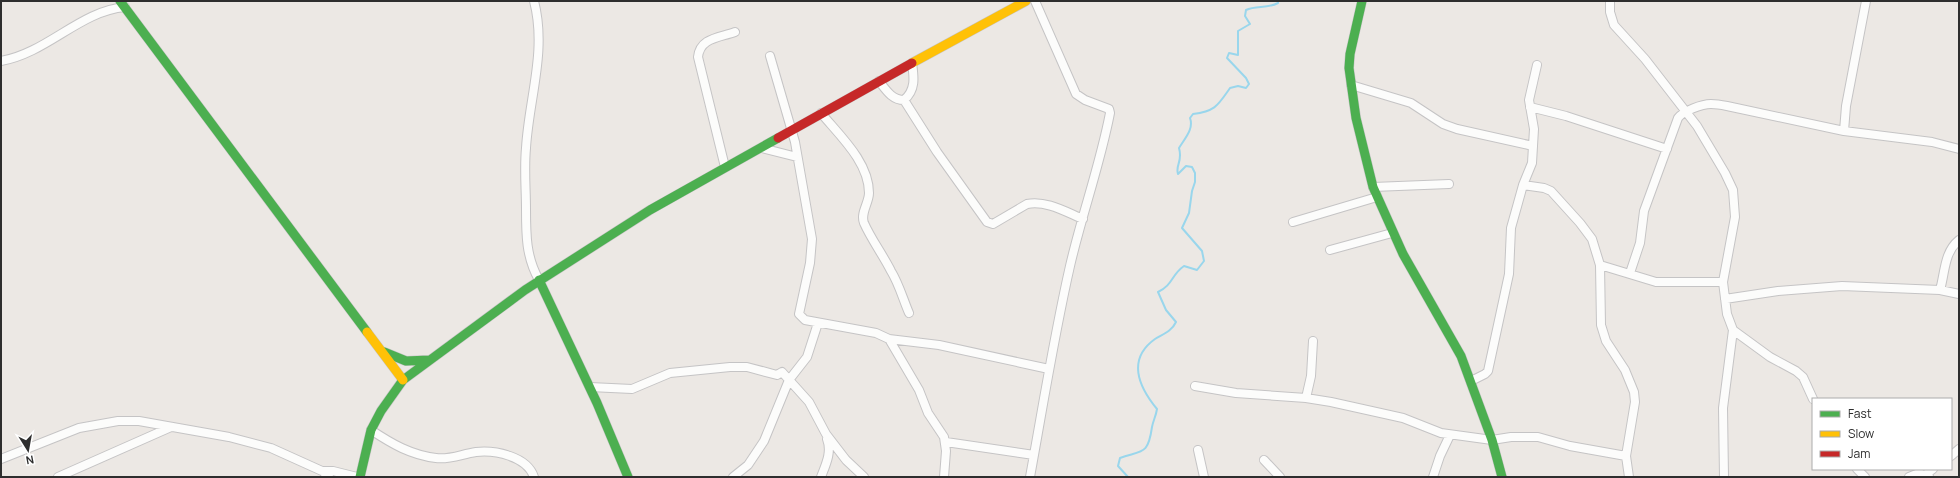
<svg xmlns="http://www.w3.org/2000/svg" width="1960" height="478" viewBox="0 0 1960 478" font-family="Manrope,sans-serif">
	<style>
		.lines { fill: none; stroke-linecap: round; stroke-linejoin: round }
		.stream { stroke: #99d6ec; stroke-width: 2 }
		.street-casing { stroke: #c5c4c5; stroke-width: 10 }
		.fast-casing { stroke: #c5c4c5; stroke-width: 10 }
		.slow-casing { stroke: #c5c4c5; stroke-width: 10 }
		.jam-casing { stroke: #c5c4c5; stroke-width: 10 }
		.street { stroke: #fcfcfb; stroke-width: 8 }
		.fast { stroke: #4caf50; stroke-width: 9 }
		.slow { stroke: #ffc107; stroke-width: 9 }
		.jam { stroke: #c62828; stroke-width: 9 }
	</style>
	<rect width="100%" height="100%" fill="#ece8e4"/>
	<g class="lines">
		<path class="stream" d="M1128 477 1118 466 1120 458C1143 450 1148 455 1152 427 1153 421 1156 416 1157 409 1138 386 1127 359 1155 339 1163 334 1172 331 1176 322L1166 310 1158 292C1173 285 1171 275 1184 266L1197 270 1204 261 1202 251 1182 228 1189 213 1192 191 1195 182V173L1192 167 1186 166 1178 174C1175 165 1183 162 1179 148 1185 138 1194 129 1190 118L1193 114C1216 111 1218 105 1230 88L1238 86 1246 88 1249 84 1246 78 1227 58 1229 53 1238 55V31L1250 24 1245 16 1246 10C1256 5 1267 9 1278 3V1"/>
		<defs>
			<path id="street" d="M534 1C547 51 529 98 526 148 524 169 526 189 526 209 526 235 526 257 539 280
				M1610 1V12L1614 25 1645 59 1697 126 1725 173 1733 190 1735 217 1723 282 1727 314 1733 330 1770 357 1796 371 1803 377 1813 399
				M770 56 795 142 812 239 810 263 799 314 805 320 876 333 889 339 939 345 1049 369
				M1 61C47 53 80 11 125 7
				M879 81C886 90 892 100 904 100 916 90 914 77 912 63
				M1351 85 1411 103 1443 124 1457 129 1533 146
				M904 100 937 152 987 222 993 224 1027 204C1046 200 1066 212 1083 219
				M1530 107 1566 116 1667 149
				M821 113C840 136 869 162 869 193 869 203 860 213 864 223 871 239 883 255 891 271 899 284 903 299 909 313
				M1844 131 1846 106 1866 1
				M762 148 797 157
				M725 167 698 57C700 38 718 38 735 32
				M1523 185 1544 188 1551 191 1580 223 1592 239 1600 265 1601 325 1606 341 1625 370 1634 392 1635 402 1626 456 1629 477
				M1373 187 1449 184
				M1293 222 1377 197
				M1330 250 1392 233
				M1600 265 1656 282H1723
				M1630 273 1640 243 1644 211 1678 118C1683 111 1702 104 1711 104 1716 104 1722 105 1727 106L1844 131 1932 142 1959 149
				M1940 290C1945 273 1944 252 1959 240
				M1725 299 1778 291 1842 286 1940 290 1959 294
				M889 339 919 390 928 413 944 437 946 451 944 477
				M1471 381 1485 374 1488 371 1509 274 1511 228 1523 185 1532 163 1534 129 1529 100 1537 65
				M1195 386 1236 393 1306 398 1331 402 1403 418 1441 433 1492 440 1511 437H1538L1570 446 1626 456
				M590 387 632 389 670 373 730 367H747L777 375 782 372 809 402 826 434 846 460 864 477
				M1306 398 1311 376 1313 341
				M371 430C392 444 411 455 436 458 449 460 462 454 476 452 495 450 527 456 534 477
				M946 442 1034 455
				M1198 450 1204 477
				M1951 456 1959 449
				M1 459 79 428 118 421H139L229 437 271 448 322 471 329 477
				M1264 460 1280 477
				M1857 469 1865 477
				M322 471H333L357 477
				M1925 475 1933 469
				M58 477 171 427
				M733 477 748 465 764 441 789 380 807 357 818 323
				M821 477C826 464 832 452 827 439
				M1030 477C1043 406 1054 336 1070 266 1082 214 1100 165 1110 113L1109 109 1085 100 1076 94 1035 1
				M1433 477 1440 456 1450 435
				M1724 477 1723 408 1733 330
				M1909 477 1919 473 1929 477"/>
			<path id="fast" d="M120 1 367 332
				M1362 1 1350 54 1349 68 1356 118 1373 187 1403 254 1461 356 1492 440 1502 477
				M539 280 597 403 628 477
				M384 352 406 361 429 360
				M360 477 371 430 381 411 403 380 525 290 650 210 778 138"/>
			<path id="slow" d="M912 63 1026 1
				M367 332 403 380"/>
			<path id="jam" d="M778 138 912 63"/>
		</defs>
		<use href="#street" class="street-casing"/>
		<use href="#fast" class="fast-casing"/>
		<use href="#slow" class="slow-casing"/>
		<use href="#jam" class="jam-casing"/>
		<use href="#street" class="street"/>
		<use href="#fast" class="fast"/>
		<use href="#slow" class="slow"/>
		<use href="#jam" class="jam"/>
	</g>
	<rect width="1960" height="478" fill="none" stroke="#2e2e2e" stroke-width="4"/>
	<rect x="1812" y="398" width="140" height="72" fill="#ffffff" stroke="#ababab"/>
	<rect x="1820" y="411" width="20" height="6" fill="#4caf50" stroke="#ababab"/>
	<text x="1848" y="418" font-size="12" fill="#2e2e2e">Fast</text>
	<rect x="1820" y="431" width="20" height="6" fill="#ffc107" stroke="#ababab"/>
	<text x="1848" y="438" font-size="12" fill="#2e2e2e">Slow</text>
	<rect x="1820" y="451" width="20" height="6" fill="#c62828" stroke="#ababab"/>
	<text x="1848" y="458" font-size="12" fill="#2e2e2e">Jam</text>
	<g transform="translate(28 450) rotate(169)" stroke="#ffffff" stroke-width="3" paint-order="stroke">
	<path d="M0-3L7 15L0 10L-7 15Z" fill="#2e2e2e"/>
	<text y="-6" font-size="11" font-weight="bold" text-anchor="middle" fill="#2e2e2e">N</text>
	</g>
</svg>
